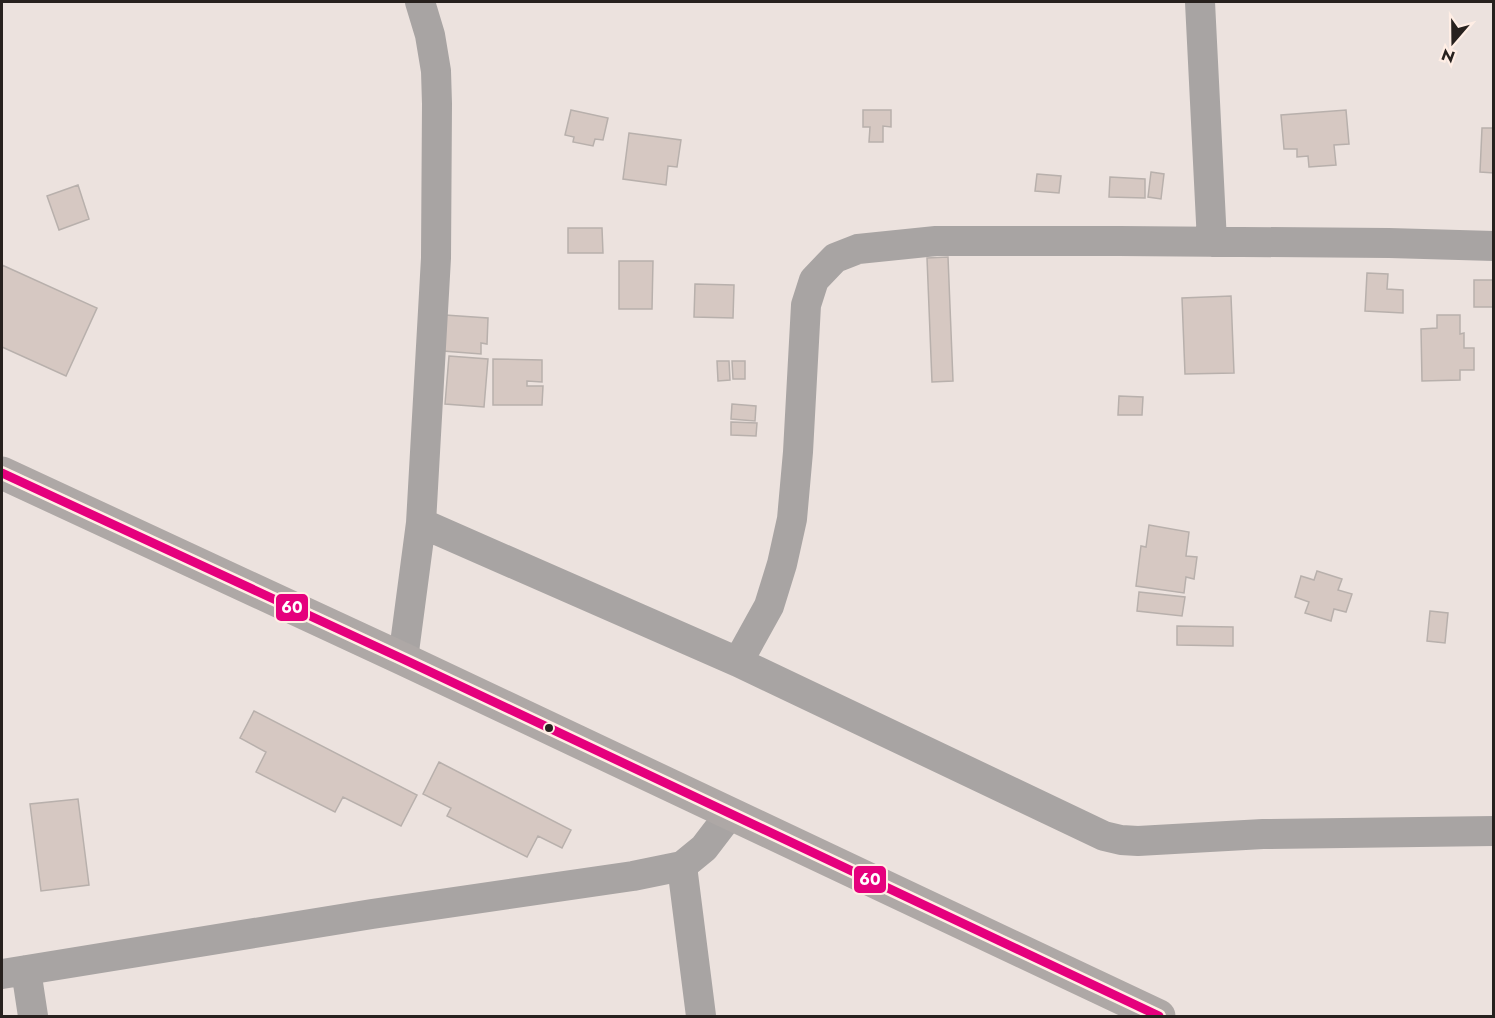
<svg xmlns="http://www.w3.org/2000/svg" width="1495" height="1018" viewBox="0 0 1495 1018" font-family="Jost,sans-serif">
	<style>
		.building { fill: #d6c8c2; stroke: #b8b0ac; stroke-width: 1.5 }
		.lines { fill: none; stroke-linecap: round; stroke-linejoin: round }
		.minor { stroke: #a8a4a3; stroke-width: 30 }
		.trunk { stroke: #aea8a6; stroke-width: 33 }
		.bus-1-casing { stroke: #ffeee5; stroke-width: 14 }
		.bus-1 { stroke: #e5007d; stroke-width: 9 }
		.bus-dot { fill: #27211e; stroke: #ffeee5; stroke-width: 2 }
		.line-badge { stroke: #ffeee5; stroke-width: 2 }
		.badge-label { font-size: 16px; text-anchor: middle; font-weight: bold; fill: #fff }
	</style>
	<rect width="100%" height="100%" fill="#ece2de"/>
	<path class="building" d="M571 110 608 118 603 140 595 139 593 146 573 142 574 137 565 135Z
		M863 110H891V127L883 126V142H869L870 127H863Z
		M1346 110 1349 144 1334 145 1336 165 1309 167 1308 156 1297 157V149H1284L1281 115Z
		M1482 128H1494V173L1480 172Z
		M629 133 681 140 677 167 668 166 666 185 623 179Z
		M1151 172 1164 174 1161 199 1148 197Z
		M1037 174 1061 176 1059 193 1035 191Z
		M1110 177 1145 179V198L1109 197Z
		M78 185 89 219 59 230 47 196Z
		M568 228H602L603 253H568Z
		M948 257 953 381 932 382 927 258Z
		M619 261H653L652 309H619Z
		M2 265 97 308 66 376 2 347Z
		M1367 273 1388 274 1387 289 1403 290V313L1365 311Z
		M1474 280H1494V307H1474Z
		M695 284 734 285 733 318 694 317Z
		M1231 296 1234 373 1185 374 1182 298Z
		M445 315 488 318 487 344 481 343V354L443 351Z
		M1437 315H1460V334L1464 333V348H1474V370H1460V380L1422 381 1421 329 1437 328Z
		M449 356 488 359 484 407 445 404Z
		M493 359 542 360V382L527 381V386H543L542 405H493Z
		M717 361H729L730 380 718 381Z
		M732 361H745V379H733Z
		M1119 396 1143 397 1142 415H1118Z
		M732 404 756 406 755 421 731 419Z
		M731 422 757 423 756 436 731 435Z
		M1149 525 1189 532 1186 556 1197 557 1194 579 1186 577 1184 593 1136 586 1141 546 1146 547Z
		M1317 571 1342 579 1338 590 1352 594 1346 612 1334 609 1331 621 1305 613 1309 602 1295 597 1301 576 1314 580Z
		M1139 592 1185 597 1182 616 1137 611Z
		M1430 611 1448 613 1445 643 1427 641Z
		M1177 626 1233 627V646L1177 645Z
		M254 711 417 795 401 826 343 797 335 812 256 772 266 752 240 738Z
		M439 762 571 830 562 848 538 836 527 857 447 816 451 808 423 794Z
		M78 799 89 885 41 891 30 804Z"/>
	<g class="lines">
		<path class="minor" d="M1200 2 1212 242
			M421 523 738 662 1104 836 1121 840 1138 841 1263 834 1494 831
			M403 659 421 523 436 258 437 104 436 71 430 35 420 2
			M738 662 769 606 782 564 792 519 798 452 806 305 814 280 835 258 858 249 936 241H1119L1389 243 1494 246
			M682 866 701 1016
			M26 970 33 1016
			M2 974 372 914 633 876 682 866 704 848 730 814"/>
		<path class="trunk" d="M2 473 403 659 1159 1016"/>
		<defs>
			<path id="bus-1" d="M2 473 403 659 1159 1016"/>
		</defs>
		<use href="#bus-1" class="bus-1-casing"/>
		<use href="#bus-1" class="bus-1"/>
	</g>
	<circle class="bus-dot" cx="549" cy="728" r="5"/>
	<g class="line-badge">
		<rect x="275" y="593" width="34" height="29" rx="6" fill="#e5007d"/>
		<rect x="853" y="865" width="34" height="29" rx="6" fill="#e5007d"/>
	</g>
	<g class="badge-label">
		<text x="292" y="613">60</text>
		<text x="870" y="885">60</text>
	</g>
	<rect width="1495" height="1018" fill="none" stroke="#27211e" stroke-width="6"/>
	<g transform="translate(1453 42) rotate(200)" stroke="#ffeee5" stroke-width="4.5" paint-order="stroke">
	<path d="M0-4.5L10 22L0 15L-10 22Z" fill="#27211e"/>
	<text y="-9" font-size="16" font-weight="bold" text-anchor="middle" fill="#27211e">N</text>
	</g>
</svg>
